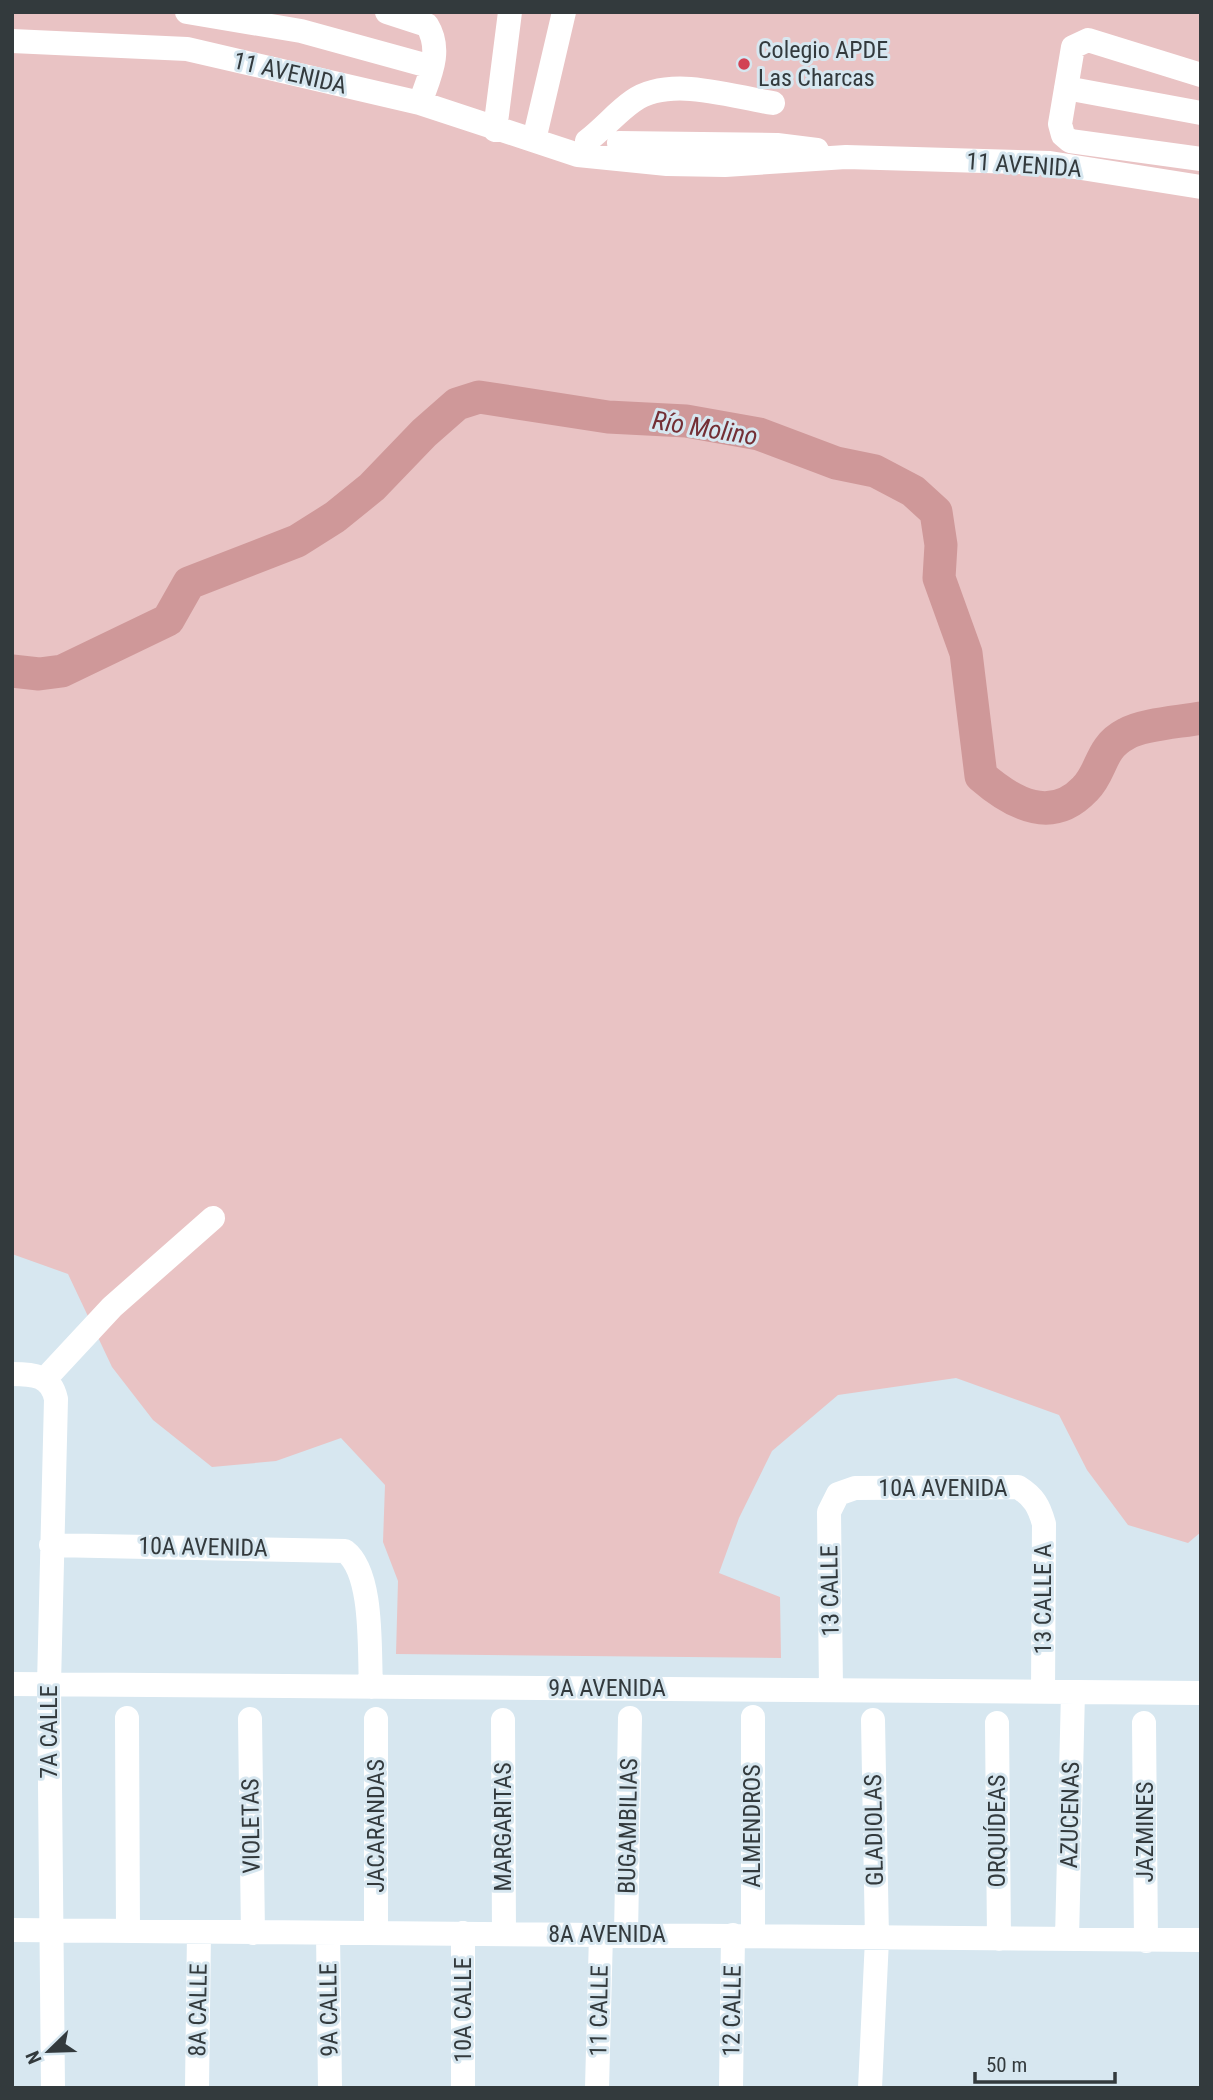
<svg xmlns="http://www.w3.org/2000/svg" width="1213" height="2100" viewBox="0 0 1213 2100" font-family="'Roboto Condensed',sans-serif">
	<style>
		.green { fill: #e9c3c4 }
		.lines { fill: none; stroke-linecap: round; stroke-linejoin: round }
		.river { stroke: #cf9899; stroke-width: 33 }
		.minor { stroke: #fff; stroke-width: 24 }
		.poi-dot { fill: #d24254; stroke: #d7e7f0; stroke-width: 2.5 }
		.labels { text-anchor: middle; dominant-baseline: central; stroke-width: 6; stroke-linejoin: round; paint-order: stroke }
		.poi-label { font-size: 24px; fill: #333a3d; stroke: #d7e7f0; text-anchor: start }
		.street-label { font-size: 24px; fill: #333a3d; stroke: #d7e7f0 }
		.water-label { font-size: 26px; font-style: italic; fill: #732f35; stroke: #d7e7f0 }
	</style>
	<rect width="100%" height="100%" fill="#d7e7f0"/>
	<path class="green" d="M12 12H1201V1532L1188 1543 1128 1525 1087 1470 1059 1415 956 1378 838 1395 772 1451 739 1518 719 1573 780 1597 781 1658 396 1654 398 1581 383 1542 385 1485 341 1438 276 1461 212 1467 153 1420 112 1367 68 1274 12 1254Z"/>
	<g class="lines">
		<path class="river" d="M12 671 39 674 62 671 168 620 189 583 297 541 335 517 372 487 424 433 457 404 479 397 608 417 686 421 759 434 836 463 875 471 913 491 936 512 941 545 939 578 966 653 981 776C1012 803 1051 825 1085 789 1103 771 1099 748 1126 734 1143 724 1181 722 1201 718"/>
		<path class="minor" d="M187 12 301 31 432 67
			M387 12 427 25C443 51 429 77 420 103
			M12 41 187 49 420 103 578 155 667 164 725 165 846 157 1050 163 1201 187
			M1201 75 1088 40 1073 47 1060 124 1063 135 1070 141 1201 159
			M1066 88 1201 113
			M495 130 510 12
			M534 140 564 12
			M587 141C603 129 617 112 633 101 670 75 732 97 773 103
			M619 143 777 145 817 150
			M12 1374C33 1374 51 1375 56 1399L49 1684 53 2088
			M45 1379 112 1307 213 1218
			M51 1545 345 1551C374 1573 369 1651 371 1687
			M12 1684 1201 1693
			M831 1689 829 1512 838 1494 855 1488 1018 1487C1034 1497 1039 1506 1044 1524L1043 1691
			M753 1717V1934
			M127 1718 128 1931
			M250 1719 253 1933
			M376 1719V1933
			M503 1720 504 1934
			M997 1723 999 1939
			M1144 1723 1146 1941
			M12 1930 1201 1940
			M328 1933 330 2088
			M626 1934 630 1718
			M1067 1938 1073 1692
			M197 2088 199 1932
			M463 2088V1933
			M597 2088 601 1934
			M731 2088 733 1935
			M870 2088 877 1939 873 1720"/>
	</g>
	<circle class="poi-dot" cx="744" cy="64" r="7"/>
	<g class="labels">
		<g class="poi-label">
			<text x="758" y="50">Colegio APDE<tspan x="758" dy="28">Las Charcas</tspan></text>
		</g>
		<g class="street-label">
			<text transform="translate(290 73) rotate(13)">11 AVENIDA</text>
			<text transform="translate(1024 165) rotate(4)">11 AVENIDA</text>
			<text x="943" y="1488">10A AVENIDA</text>
			<text transform="translate(203 1547) rotate(1)">10A AVENIDA</text>
			<text transform="translate(830 1591) rotate(-91)">13 CALLE</text>
			<text transform="translate(1043 1599) rotate(-90)">13 CALLE A</text>
			<text x="607" y="1688">9A AVENIDA</text>
			<text transform="translate(49 1732) rotate(-90)">7A CALLE</text>
			<text transform="translate(1070 1815) rotate(-89)">AZUCENAS</text>
			<text transform="translate(251 1826) rotate(-91)">VIOLETAS</text>
			<text transform="translate(376 1826) rotate(-90)">JACARANDAS</text>
			<text transform="translate(628 1826) rotate(-89)">BUGAMBILIAS</text>
			<text transform="translate(752 1826) rotate(-90)">ALMENDROS</text>
			<text transform="translate(503 1827) rotate(-90)">MARGARITAS</text>
			<text transform="translate(874 1830) rotate(-91)">GLADIOLAS</text>
			<text transform="translate(997 1831) rotate(-90)">ORQUÍDEAS</text>
			<text transform="translate(1145 1832) rotate(-90)">JAZMINES</text>
			<text x="607" y="1934">8A AVENIDA</text>
			<text transform="translate(198 2010) rotate(-89)">8A CALLE</text>
			<text transform="translate(329 2010) rotate(-91)">9A CALLE</text>
			<text transform="translate(463 2010) rotate(-90)">10A CALLE</text>
			<text transform="translate(599 2011) rotate(-89)">11 CALLE</text>
			<text transform="translate(732 2011) rotate(-89)">12 CALLE</text>
		</g>
		<g class="water-label">
			<text transform="translate(705 428) rotate(9)">Río Molino</text>
		</g>
	</g>
	<rect width="1213" height="2100" fill="none" stroke="#333a3d" stroke-width="28"/>
	<g transform="translate(49 2051) rotate(247)" stroke="#d7e7f0" stroke-width="5" paint-order="stroke">
	<path d="M0-5L12 26L0 18L-12 26Z" fill="#333a3d"/>
	<text y="-10" font-size="19" font-weight="bold" text-anchor="middle" fill="#333a3d">N</text>
	</g>
	<path d="M975 2072v10h140v-10" fill="none" stroke="#333a3d" stroke-width="3.5"/>
	<text x="986" y="2072" font-size="21" fill="#333a3d" stroke="#d7e7f0" stroke-width="5" paint-order="stroke">50 m</text>
</svg>
